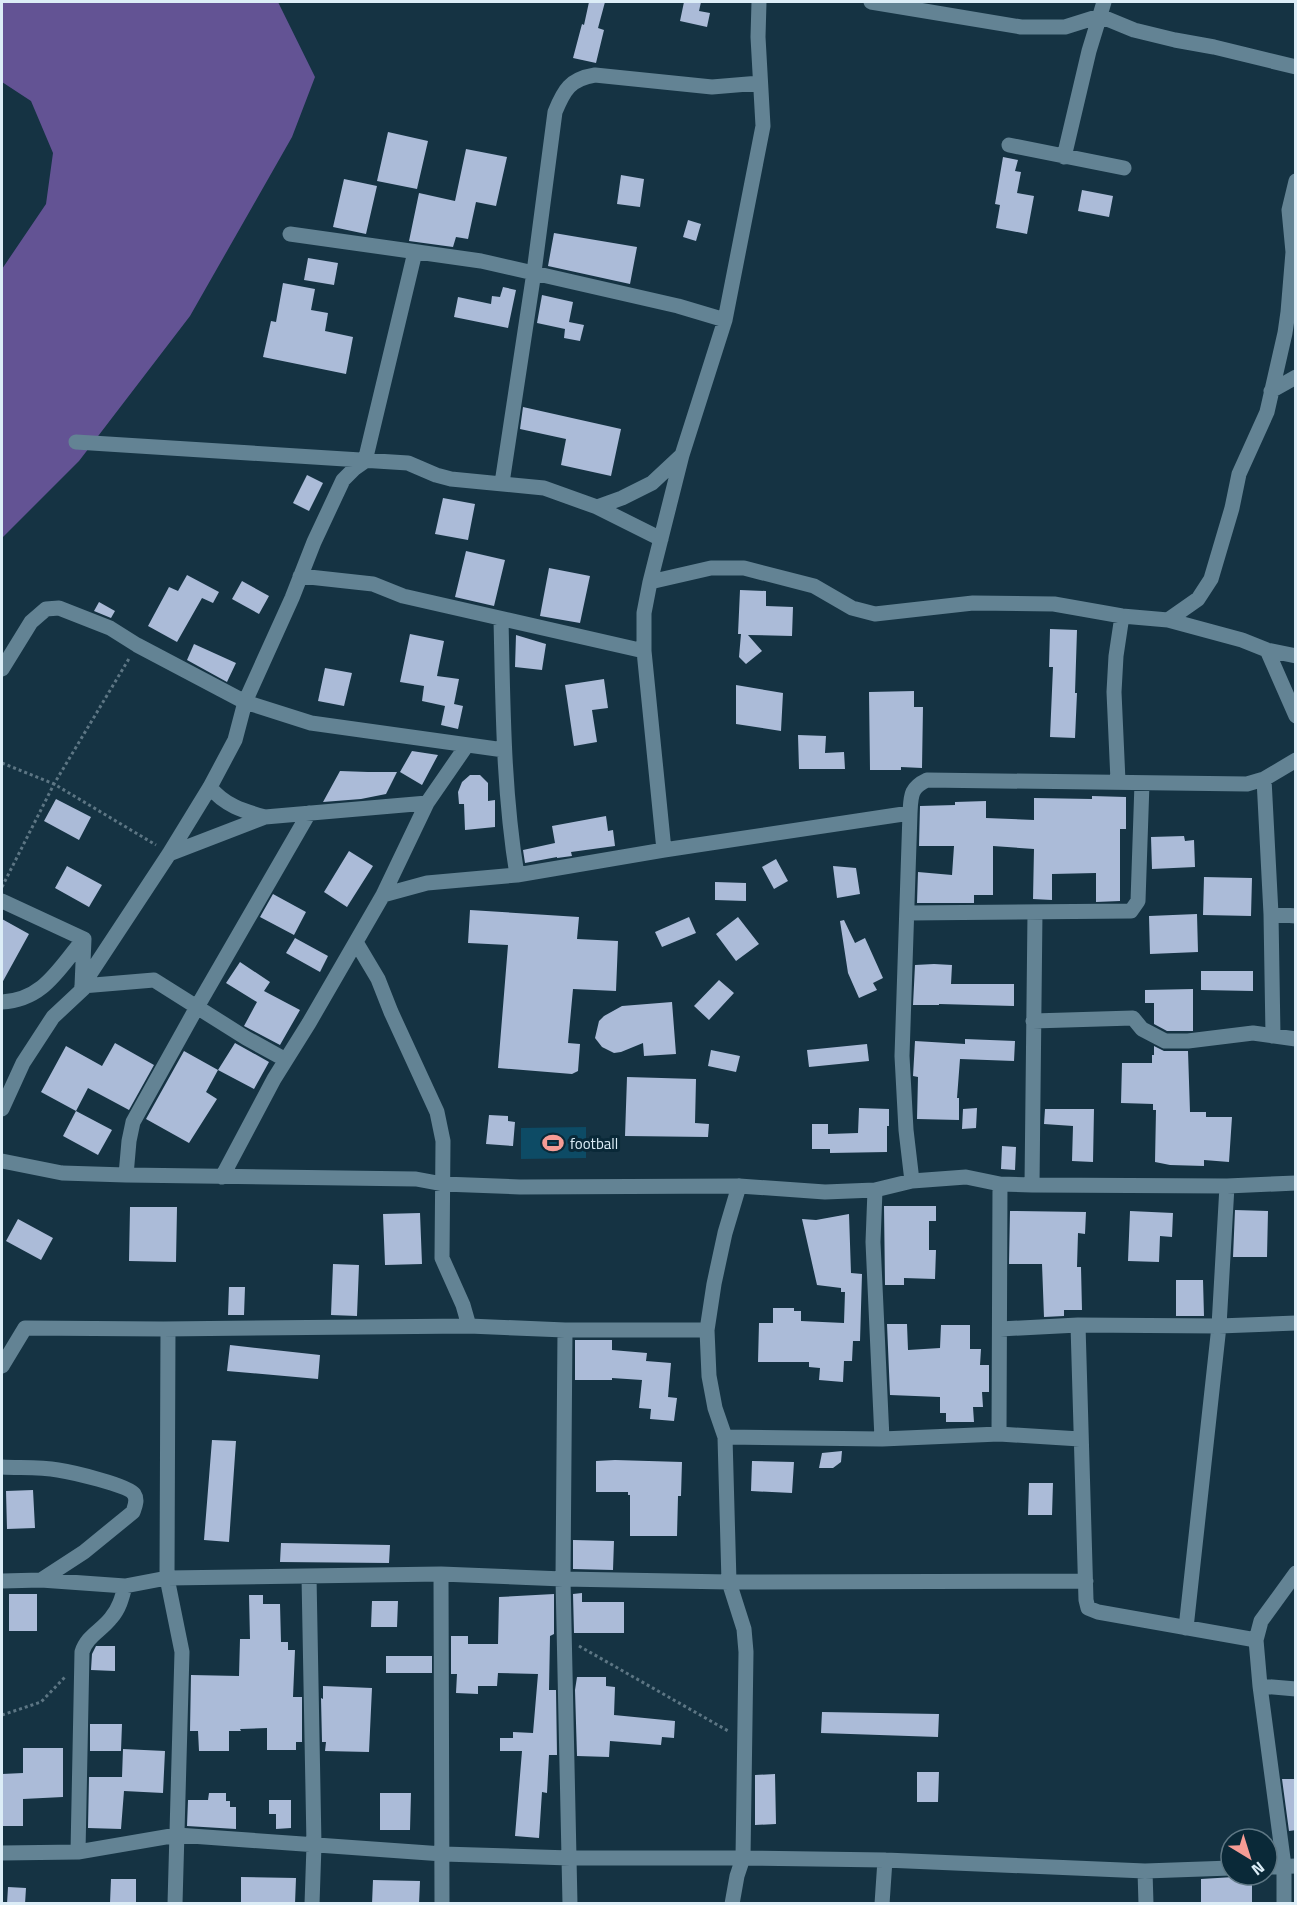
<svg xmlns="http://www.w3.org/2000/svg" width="1297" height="1905" viewBox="0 0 1297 1905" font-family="'Titillium Web',sans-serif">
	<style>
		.green { fill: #0d4b65 }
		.water { fill: #635394 }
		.building { fill: #abbbd8 }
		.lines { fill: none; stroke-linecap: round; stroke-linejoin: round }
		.path { stroke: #5d7684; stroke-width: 3; stroke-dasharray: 3 3; stroke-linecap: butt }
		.street { stroke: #638394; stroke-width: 15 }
		.labels { text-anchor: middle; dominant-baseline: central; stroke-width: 6; stroke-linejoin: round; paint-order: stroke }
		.poi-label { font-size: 15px; fill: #dcedf7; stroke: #0a2938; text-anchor: start }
	</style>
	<rect width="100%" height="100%" fill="#153343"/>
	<path class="green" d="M586 1127V1158L521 1159V1128Z"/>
	<path class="water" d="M2 2H278L315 77 292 137 190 316 79 461 2 538V269L46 204 53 153 31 101 2 82Z"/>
	<path class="building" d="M589 2H605L598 28 604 30 596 63 573 58 582 24 584 25Z
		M684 2H701L699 11 710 13 707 27 680 21Z
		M388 132 428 141 417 189 377 181Z
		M466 149 507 157 496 206 476 202 468 239 456 237 453 247 409 241 419 193 455 201Z
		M1003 157 1018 160 1015 171 1021 172 1017 193 1034 196 1027 234 996 228 1000 205 995 204Z
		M621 175 644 179 640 207 617 204Z
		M344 179 377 186 366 234 333 227Z
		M1082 190 1113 196 1109 217 1078 211Z
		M688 220 701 224 696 241 683 237Z
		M554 233 637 247 630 284 548 266Z
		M308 258 338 263 334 285 304 280Z
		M283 283 315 289 311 310 328 313 325 331 353 337 346 374 263 357 271 321 276 322Z
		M503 287 516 290 508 328 454 317 458 297 491 304 492 296 500 297Z
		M542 295 573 302 569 322 584 325 580 341 564 338 565 329 537 323Z
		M523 407 621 429 611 476 561 465 566 439 520 429Z
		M307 475 323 483 309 511 293 503Z
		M443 498 475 504 468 540 435 534Z
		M466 551 505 560 494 606 455 597Z
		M549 568 590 576 580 623 540 616Z
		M187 575 219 592 213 603 202 598 177 642 148 626 169 587 178 591Z
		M242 581 269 596 259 614 232 599Z
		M740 590 766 591V606L793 607 792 636 748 635 762 651 746 664 739 657 741 634H738Z
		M99 602 115 611 111 618 94 611Z
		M1050 629 1077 630 1075 693H1077L1075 738 1050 737 1053 667H1049Z
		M410 634 444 641 437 676 459 679 454 704 463 706 458 729 441 725 445 706 422 701 424 686 400 682Z
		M516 635 546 644 542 670 515 667Z
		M194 644 236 663 227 682 187 660Z
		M325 668 352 673 344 706 318 701Z
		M604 679 608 708 592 710 597 742 574 746 565 685Z
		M736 685 783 693 781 731 736 724Z
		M914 691V707H923L922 768 901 767V770H870L869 692Z
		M798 735 826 736 825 753 844 752 845 769H799Z
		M412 751 438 755 422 785 400 772Z
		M340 771 368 772H397L386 794 361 799 323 802Z
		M470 775H480L488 783V801L495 800V827L465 830 464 804H459L458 792 462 782Z
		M1092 796 1126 797V829H1120V901L1096 902V873L1052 874V900L1033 899 1034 849 993 846V895H974V903H917L918 872 952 875 954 846H919L920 806 955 805V802L986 801V818L1034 820V798L1092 799Z
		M56 799 91 817 79 840 44 821Z
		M606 816 608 831 613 830 615 846 571 852 572 856 557 858V857L525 863 523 850 555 843 552 826Z
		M1184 836 1185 841 1194 840 1195 867 1152 869 1151 837Z
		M349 851 373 866 347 907 324 892Z
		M776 859 788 881 774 889 762 867Z
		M67 866 102 885 89 907 55 888Z
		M833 866 856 868 860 894 837 898Z
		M1204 877 1252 878 1251 916 1203 915Z
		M715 882 746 883V901L715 900Z
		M273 894 306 912 294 935 260 917Z
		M470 910 579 917 577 939 618 941 616 991 573 989 568 1043 580 1044 578 1071 572 1074 498 1068 508 945 468 943Z
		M1197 914 1198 952 1150 954 1149 916Z
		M689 917 696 933 662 947 655 932Z
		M738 917 759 944 736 961 716 934Z
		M2 919 29 934 2 983Z
		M844 920 855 943 865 938 883 978 873 983 877 990 859 998 848 973 840 921Z
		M295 938 328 956 320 972 286 953Z
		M240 962 270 982 264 991 300 1010 280 1045 244 1026 257 1002 226 983Z
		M934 964 952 965 951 984H1014V1006L939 1004V1005H913L915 965Z
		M1201 971H1253V991L1201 990Z
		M719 980 734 993 709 1020 694 1006Z
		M1193 989V1031H1167L1154 1024V1003H1145V990Z
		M672 1002 676 1054 644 1056 643 1043 621 1052 614 1053 602 1047 595 1038 599 1021 604 1016 622 1006Z
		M965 1039 1015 1041 1014 1061 960 1059 957 1098H959V1120L917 1119 918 1077 913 1076 915 1041 965 1044Z
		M115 1043 154 1065 129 1110 88 1088 76 1111 41 1092 66 1046 102 1066Z
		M235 1043 269 1062 254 1089 218 1070Z
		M867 1044 869 1061 809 1067 807 1050Z
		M1154 1046 1164 1051H1188L1190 1112H1206V1117H1232L1229 1162 1204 1160V1166L1170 1165 1155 1162 1156 1110H1153V1104L1121 1103 1122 1063H1152V1055H1154Z
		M711 1050 740 1056 736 1072 708 1066Z
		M184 1051 218 1070 206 1092 217 1099 189 1143 146 1119Z
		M627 1077 696 1079 695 1123 709 1124 708 1137 625 1136Z
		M859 1108 889 1109V1126H887V1152L830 1153V1149H812V1124H828V1134L858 1133Z
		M977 1108 976 1128 962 1129 963 1109Z
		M1045 1109H1094L1093 1162 1072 1161 1073 1126 1044 1124Z
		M76 1111 112 1130 98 1155 63 1136Z
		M489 1115 508 1116V1121L515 1122 513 1146 486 1144Z
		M1002 1146 1016 1147 1015 1170 1001 1169Z
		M884 1206H936V1221H929V1250H936L935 1279 904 1278V1285H885Z
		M130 1207H177L176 1262 129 1261Z
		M1235 1210 1268 1211 1267 1257H1233Z
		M1010 1211 1086 1212 1085 1234 1078 1233 1077 1267H1081L1082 1310H1064V1316L1044 1317 1042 1264H1009Z
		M1130 1211 1173 1213 1172 1237 1160 1236 1159 1262 1128 1261Z
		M420 1213 422 1264 385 1265 383 1214Z
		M849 1214 851 1273 862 1274 860 1341H853L852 1361H844L843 1382 819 1380 820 1368 809 1367V1362H758L759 1323H773V1308H794V1311H801V1321L844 1323 845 1292H841V1288L817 1285 802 1219 816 1220Z
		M18 1219 53 1238 41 1260 6 1241Z
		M333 1264 359 1265 357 1316 331 1315Z
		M1176 1280H1203L1204 1316H1176Z
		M229 1287H245L244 1315H228Z
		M887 1324H907L908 1350 940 1348 941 1325H970V1349H981L980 1365H989V1392H982L983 1407H973L974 1422H946V1413H940V1397L890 1395Z
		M575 1340H612V1350L647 1353 646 1361 671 1363 668 1397 677 1398 674 1421 650 1419 651 1409 639 1408 642 1380 612 1378V1380H575Z
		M230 1345 320 1355 318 1379 227 1371Z
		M212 1440 236 1441 229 1542 204 1540Z
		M842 1451 841 1462 833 1468H819L822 1453Z
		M615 1460 682 1462 681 1496H678L677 1536H630V1495H628V1492H596V1461Z
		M752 1461 794 1462 792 1493 751 1491Z
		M1029 1483H1053L1052 1515H1028Z
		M33 1490 35 1528 7 1529 6 1491Z
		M573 1540 614 1541 613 1570 573 1569Z
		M281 1543 390 1545 389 1563 280 1562Z
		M582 1593V1602H624V1633H574L573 1594Z
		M9 1594H37V1631H9Z
		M554 1594V1634L550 1636 549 1690H556L557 1755H549L547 1793 542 1792 539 1838 515 1836 522 1751H500V1738H513V1732L533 1733 538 1674 498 1673 497 1686H478V1694L456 1693 457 1674H451V1636H468V1644H498L499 1597Z
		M249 1595H263V1604H280L281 1642H288V1650H295L293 1697H302V1742H296V1750H267V1728L240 1729 241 1731H229V1751H199L198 1731H190L191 1675 239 1676 240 1639H250Z
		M372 1601H398L397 1627H371Z
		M96 1646H115V1671L91 1670 92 1654Z
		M386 1656H432V1673H386Z
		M577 1677H606V1686L615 1687 614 1715 675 1721 674 1738 662 1737 661 1745 610 1741 609 1757 577 1756 575 1690Z
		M323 1686 372 1688 369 1752 325 1751 326 1742H322L321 1698 323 1699Z
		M822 1712 939 1714 938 1737 821 1733Z
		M90 1724H122L121 1751H90Z
		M23 1748H63V1797L23 1799V1826H2V1774L23 1773Z
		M123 1749 165 1751 163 1793 124 1791 121 1829 88 1828 89 1777H122Z
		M917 1772H939L938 1802H917Z
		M775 1774 776 1824 755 1825V1775Z
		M1282 1779H1296V1830L1289 1831Z
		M209 1793H226V1801H230V1807H236V1829L187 1826 188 1800H208Z
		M380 1793H411L410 1830H380Z
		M269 1800H291V1828L276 1829V1814H269Z
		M241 1877 296 1878 295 1904H241Z
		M1234 1877H1252V1904H1201V1879Z
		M111 1879H136V1903H110Z
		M373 1880 420 1881 419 1904H372Z
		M8 1887 26 1888 25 1904H7Z"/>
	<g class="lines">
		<path class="path" d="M2 763 54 784 156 845
			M2 887 54 784 130 657
			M579 1646 730 1732
			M2 1715 41 1702 66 1676"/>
		<path class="street" d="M871 2 1021 27H1065L1100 16 1134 30 1175 40 1214 47 1296 67
			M1009 145 1124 168
			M1064 157 1089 51 1104 2
			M290 234 481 261 678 306 725 320
			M1271 391 1296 377
			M76 442 408 463 436 475 451 479 544 488 597 507 661 539
			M502 483 534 272 555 112C564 90 570 79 595 75L712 87 760 83
			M597 507 622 498 652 483 682 455
			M300 576 373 584 403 596 644 651
			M650 582 711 568H744L814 586 852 608 875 614 973 603 1054 604 1122 616 1168 620 1242 640 1267 650 1296 656
			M501 619C503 705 503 790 517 875
			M1168 620 1198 599 1211 579 1232 508 1239 474 1267 412 1285 333 1288 312 1293 252 1289 210 1296 181
			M1267 650 1296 716
			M2 669 31 622 46 609 59 608 110 628 137 645 245 702 311 723 504 750
			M1264 779 1271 914 1273 1036
			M1118 781 1114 692 1116 656 1122 616
			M210 787C224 805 243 811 265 817
			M664 850 644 651V613L650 582 682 455 725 320 763 126 758 37 759 2
			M169 854 265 817 427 803
			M383 895 427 803 467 745
			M2 901 84 939 82 986
			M908 913 1131 911 1138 901 1142 783
			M1271 914 1296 916
			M356 942 378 979 391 1012 437 1112 443 1141 442 1258 463 1305 469 1326
			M82 986 154 980 246 1038 286 1060
			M2 1002C44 1000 59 968 84 939
			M1033 1021 1133 1018 1142 1029 1165 1041H1188L1253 1033 1296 1039
			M2 1109 23 1063 53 1017 84 988 82 986 169 854 210 787 235 740 245 702 292 598 314 542 343 480 355 468 365 461 415 252
			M2 1161 62 1173 126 1175 416 1179 443 1184 520 1187 739 1186 825 1192 875 1190 912 1181 966 1177 1000 1184 1032 1185 1227 1186 1296 1183
			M126 1175 129 1141 133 1122 197 1007 309 813
			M222 1177 274 1079 309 1023 383 895 427 883 517 875 664 850 910 813
			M912 1181 906 1130 902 1056 910 813C911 796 910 788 927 780L1247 784 1264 779 1296 760
			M1032 1185 1035 912
			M875 1190 873 1242 882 1439
			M1078 1325 1086 1600 1088 1608 1098 1612 1256 1640
			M168 1329 167 1578 182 1652 175 1904
			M1000 1329 1078 1325 1219 1326 1296 1323
			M565 1330 563 1579 570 1904
			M2 1366 25 1328 163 1329 469 1326 565 1330H707
			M999 1434 1000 1184
			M725 1437 882 1439 999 1434 1080 1439
			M2 1467C20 1468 40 1467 58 1470 71 1472 128 1485 134 1494 138 1500 135 1506 133 1512L84 1552 41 1580
			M441 1574 442 1904
			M309 1576 314 1845 312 1904
			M2 1581 41 1580 125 1586 167 1578 441 1574 563 1579 729 1582 1086 1581
			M1186 1628 1219 1326 1227 1186
			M1260 1686 1296 1689
			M78 1852 82 1652C87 1636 101 1631 111 1618 119 1609 122 1598 125 1586
			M2 1853 78 1852 177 1835 443 1854 570 1858H743L885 1860 1145 1871 1231 1868
			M1267 1867 1296 1866
			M1145 1871 1146 1904
			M732 1904 737 1876 743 1858 746 1652 744 1629 729 1582 725 1437 715 1408 709 1376 707 1330 714 1284 725 1233 739 1186
			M882 1904 885 1860
			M1284 1904V1866L1260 1686 1256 1640 1261 1621 1296 1573"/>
	</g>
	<defs>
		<symbol id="stadium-bare" viewBox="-9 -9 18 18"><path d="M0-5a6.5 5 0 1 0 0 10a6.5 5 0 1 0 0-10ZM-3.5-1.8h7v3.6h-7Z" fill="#f59c95" stroke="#0a2938" stroke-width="2.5" paint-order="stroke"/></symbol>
	</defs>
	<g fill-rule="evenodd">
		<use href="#stadium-bare" x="538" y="1128" width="30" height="30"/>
	</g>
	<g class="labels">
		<g class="poi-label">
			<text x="570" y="1143">football</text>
		</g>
	</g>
	<rect width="1297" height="1905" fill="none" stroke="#dcedf7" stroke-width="6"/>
	<g transform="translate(1249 1857) rotate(142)"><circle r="28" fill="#0a2938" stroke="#5e7784" stroke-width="1.5"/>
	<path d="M0-4.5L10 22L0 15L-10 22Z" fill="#f59c95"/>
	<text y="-9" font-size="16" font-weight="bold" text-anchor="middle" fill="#dcedf7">N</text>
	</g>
</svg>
